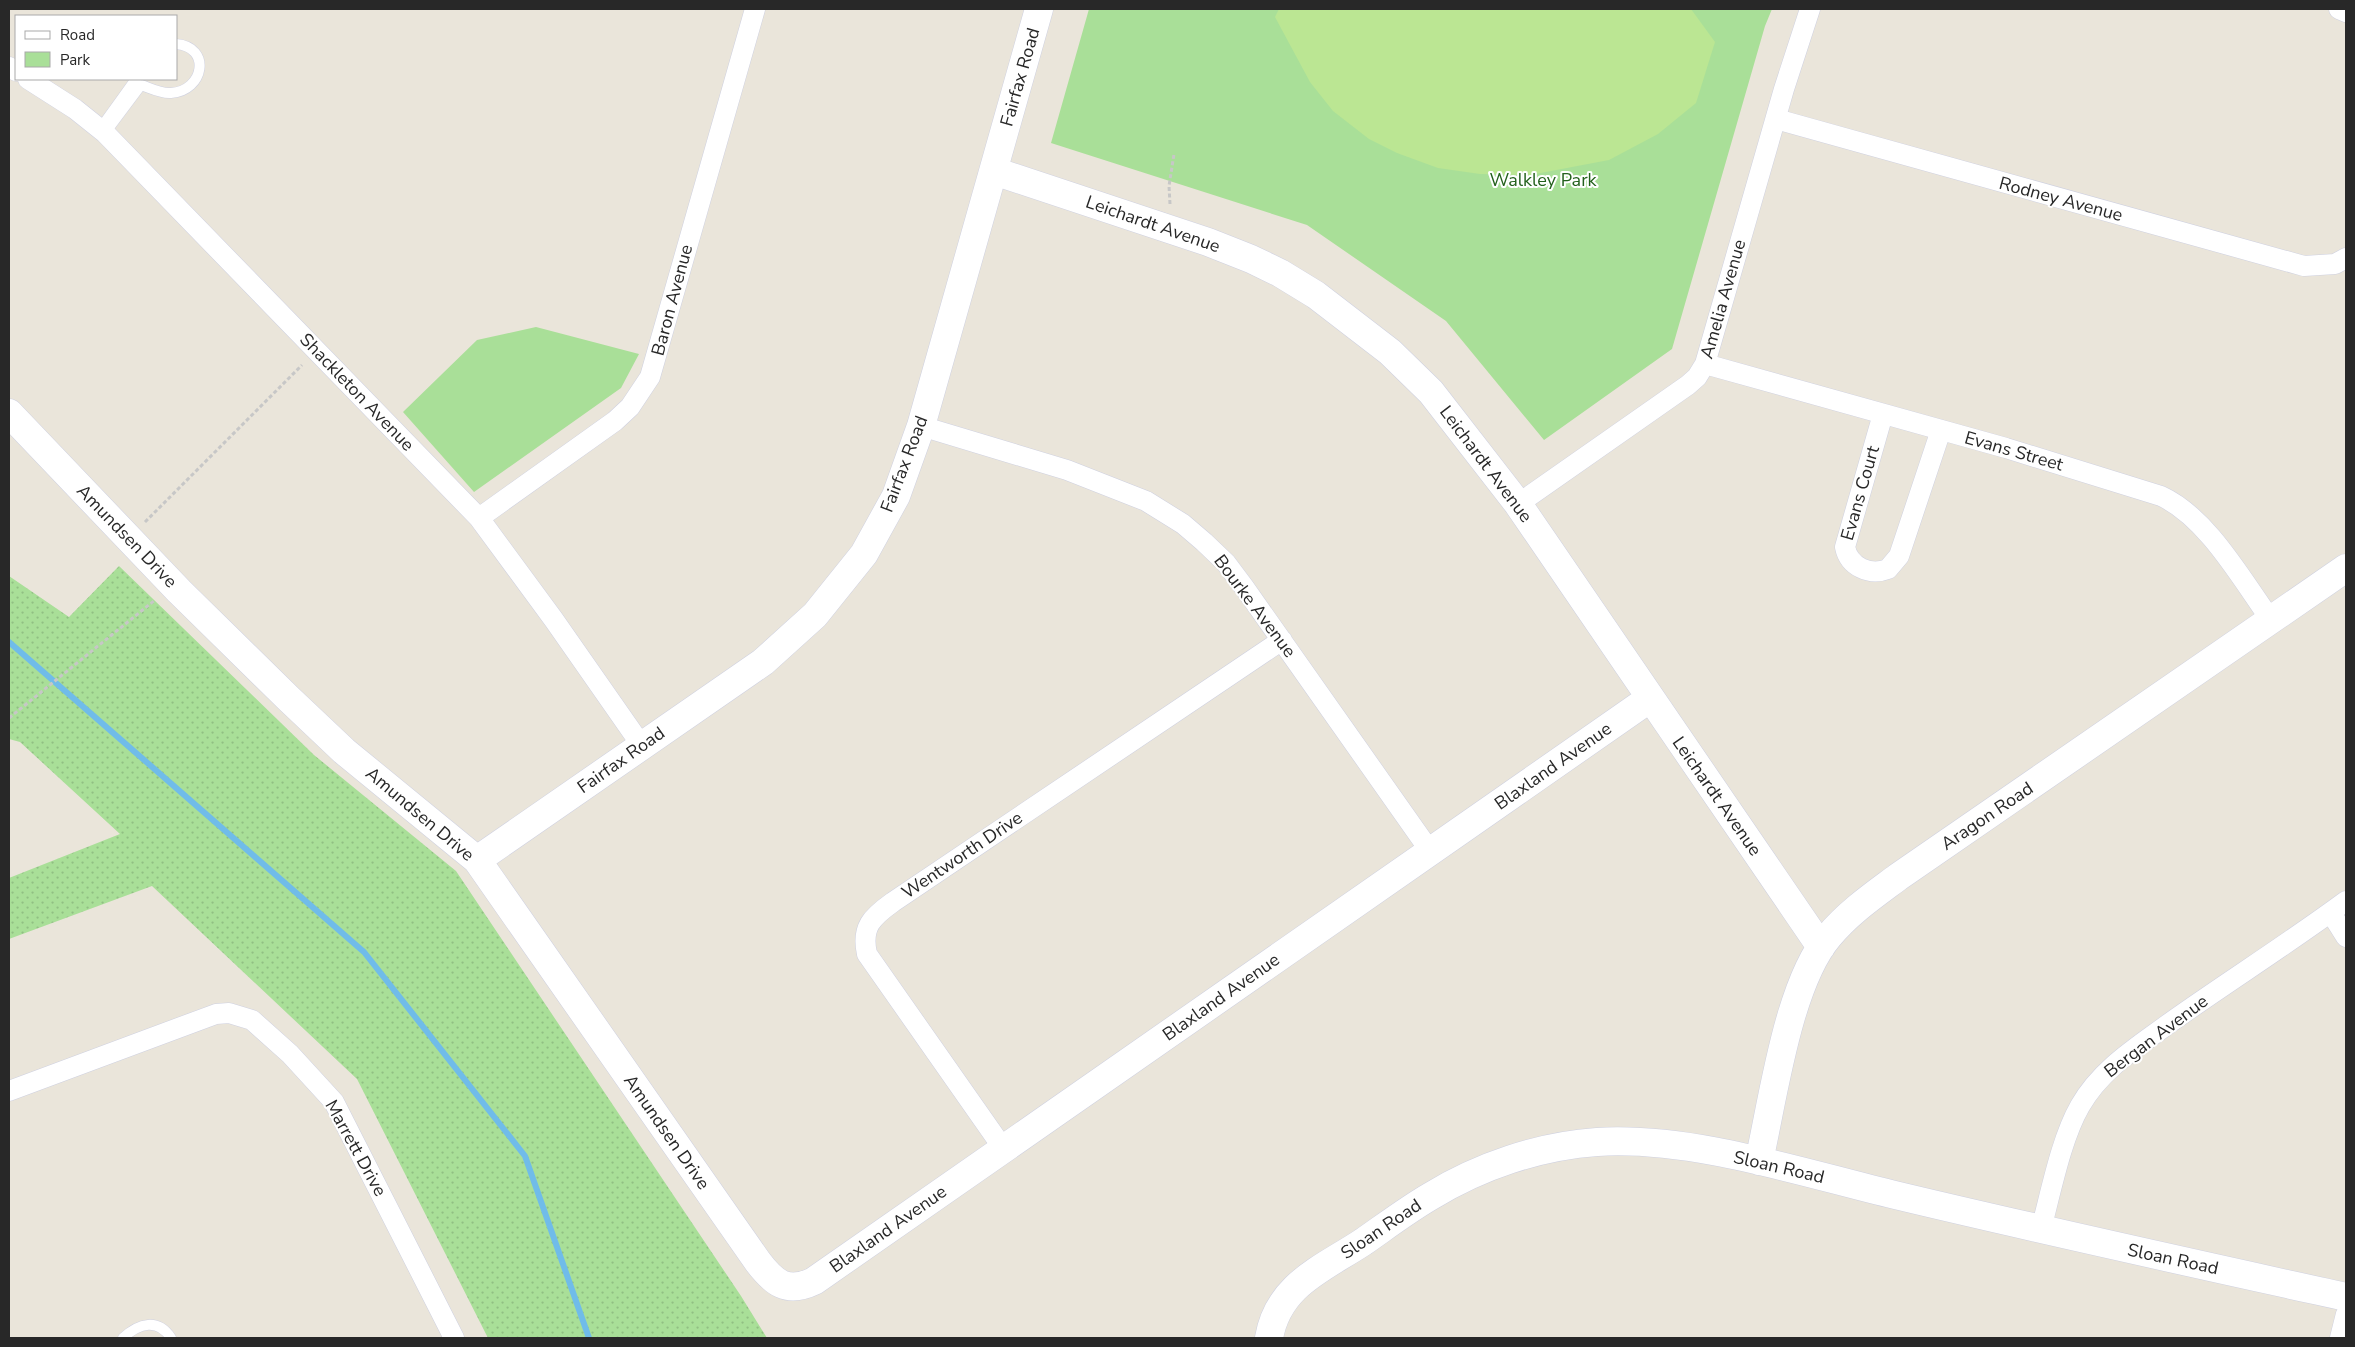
<svg xmlns="http://www.w3.org/2000/svg" width="2355" height="1347" viewBox="0 0 2355 1347" font-family="'Nunito Sans',sans-serif">
	<style>
		.grass { fill: url(#grass-dots) }
		.park { fill: #a9df98 }
		.pitch { fill: #bbe693 }
		.lines { fill: none; stroke-linecap: round; stroke-linejoin: round }
		.stream { stroke: #70bce9; stroke-width: 6 }
		.lane-casing { stroke: #cfd1e0; stroke-width: 11 }
		.street-casing { stroke: #cfd1e0; stroke-width: 21 }
		.secondary-casing { stroke: #cfd1e0; stroke-width: 29 }
		.path { stroke: #c7c7c7; stroke-width: 3; stroke-dasharray: 4 2.5; stroke-linecap: butt }
		.lane { stroke: #fff; stroke-width: 10 }
		.street { stroke: #fff; stroke-width: 20 }
		.secondary { stroke: #fff; stroke-width: 28 }
		.labels { text-anchor: middle; dominant-baseline: central; stroke-width: 4; stroke-linejoin: round; paint-order: stroke }
		.street-label { font-size: 18px; fill: #282828; stroke: #fff }
		.park-label { font-size: 18px; fill: #23611c; stroke: #fff }
	</style>
	<defs>
		<pattern id="grass-dots" width="8" height="8" patternUnits="userSpaceOnUse" patternTransform="scale(1.25)"><rect width="8" height="8" fill="#a9df98"/><path d="M2 2h.1M6 6h.1" fill="none" stroke="#91bf83" stroke-width="1.8" stroke-linecap="round"/></pattern>
	</defs>
	<rect width="100%" height="100%" fill="#eae5da"/>
	<path class="grass" d="M119 566 314 755 456 871 741 1296 767 1338H488L357 1079 152 886 9 939V878L120 834 20 742 9 739V576L69 617Z"/>
	<path class="park" d="M1089 9H1772L1765 26 1672 349 1544 440 1446 321 1307 225 1051 143Z
		M536 327 639 354 621 388 474 492 403 412 477 340Z"/>
	<path class="pitch" d="M1279 9H1691L1715 42 1696 103 1658 134 1609 160 1530 175 1480 174 1438 168 1397 153 1369 139 1333 111 1310 82 1275 17Z"/>
	<g class="lines">
		<path class="stream" d="M9 642 364 952 525 1156 589 1338"/>
		<defs>
			<path id="lane" d="M100 129 136 79
				M105 133 141 85C150 88 161 94 171 93 204 91 212 47 176 44
				M123 1338C139 1323 158 1318 171 1338"/>
			<path id="street" d="M2339 9 2346 12
				M9 67 16 71
				M28 79 75 109 105 133 479 518 554 620 642 746
				M1776 119 2304 266 2335 264 2346 258
				M1705 364 2006 448 2161 496C2207 517 2242 580 2271 620
				M1883 414 1845 547C1849 567 1870 576 1888 569L1899 556 1941 430
				M921 426 1067 470 1146 501 1183 524 1204 542 1226 563 1244 587 1430 851
				M1518 504 1688 385 1697 377 1705 364 1784 89 1810 9
				M479 518 615 421 630 407 650 377 755 9
				M2331 913 2346 937
				M9 1091 216 1014 229 1013 252 1020 290 1054 334 1102 454 1338
				M1003 1148 867 954C861 927 872 917 893 902L1282 640
				M2041 1229C2051 1192 2061 1139 2080 1106 2101 1069 2137 1047 2171 1022 2229 981 2289 943 2346 901
				M2340 1338 2346 1314"/>
			<path id="secondary" d="M994 171 1208 242 1251 259 1280 273 1316 295 1390 352 1431 392 1518 504 1821 947
				M9 413 179 591 288 698 344 751 477 860 758 1262C774 1283 787 1294 814 1281L1649 699
				M477 860 763 662 815 615 864 554 896 496 921 426 1039 9
				M1759 1161C1773 1099 1788 984 1829 936 1849 912 1874 895 1898 877L2346 568
				M1269 1338C1278 1285 1322 1269 1363 1242 1386 1226 1407 1210 1431 1196 1480 1166 1539 1146 1597 1142 1692 1136 1803 1173 1895 1195 2045 1231 2196 1264 2346 1297"/>
		</defs>
		<use href="#lane" class="lane-casing"/>
		<use href="#street" class="street-casing"/>
		<use href="#secondary" class="secondary-casing"/>
		<path class="path" d="M1170 204 1169 186 1174 154
			M145 522 302 365
			M9 718 155 600"/>
		<use href="#lane" class="lane"/>
		<use href="#street" class="street"/>
		<use href="#secondary" class="secondary"/>
	</g>
	<g class="labels">
		<g class="street-label">
			<text transform="translate(1020 77) rotate(-74)">Fairfax Road</text>
			<text transform="translate(2061 199) rotate(15)">Rodney Avenue</text>
			<text transform="translate(1153 224) rotate(19)">Leichardt Avenue</text>
			<text transform="translate(1723 299) rotate(-74)">Amelia Avenue</text>
			<text transform="translate(672 300) rotate(-75)">Baron Avenue</text>
			<text transform="translate(357 392) rotate(46)">Shackleton Avenue</text>
			<text transform="translate(2014 451) rotate(16)">Evans Street</text>
			<text transform="translate(904 464) rotate(-69)">Fairfax Road</text>
			<text transform="translate(1486 464) rotate(53)">Leichardt Avenue</text>
			<text transform="translate(1860 493) rotate(-74)">Evans Court</text>
			<text transform="translate(127 536) rotate(46)">Amundsen Drive</text>
			<text transform="translate(1255 606) rotate(53)">Bourke Avenue</text>
			<text transform="translate(621 760) rotate(-35)">Fairfax Road</text>
			<text transform="translate(1553 766) rotate(-35)">Blaxland Avenue</text>
			<text transform="translate(1717 796) rotate(55)">Leichardt Avenue</text>
			<text transform="translate(420 814) rotate(40)">Amundsen Drive</text>
			<text transform="translate(1987 816) rotate(-34)">Aragon Road</text>
			<text transform="translate(962 855) rotate(-34)">Wentworth Drive</text>
			<text transform="translate(1221 997) rotate(-35)">Blaxland Avenue</text>
			<text transform="translate(2156 1036) rotate(-37)">Bergan Avenue</text>
			<text transform="translate(667 1132) rotate(55)">Amundsen Drive</text>
			<text transform="translate(356 1148) rotate(61)">Marrett Drive</text>
			<text transform="translate(1779 1167) rotate(13)">Sloan Road</text>
			<text transform="translate(888 1229) rotate(-35)">Blaxland Avenue</text>
			<text transform="translate(1381 1229) rotate(-34)">Sloan Road</text>
			<text transform="translate(2173 1259) rotate(12)">Sloan Road</text>
		</g>
		<g class="park-label">
			<text x="1543" y="180">Walkley Park</text>
		</g>
	</g>
	<rect width="2355" height="1347" fill="none" stroke="#282828" stroke-width="20"/>
	<rect x="15" y="15" width="162" height="65" fill="#ffffff" stroke="#a9a9a9"/>
	<rect x="25" y="31" width="25" height="8" fill="#ffffff" stroke="#a9a9a9"/>
	<text x="60" y="40" font-size="15" fill="#282828">Road</text>
	<rect x="25" y="52" width="25" height="15" fill="#a9df98" stroke="#a9a9a9"/>
	<text x="60" y="65" font-size="15" fill="#282828">Park</text>
</svg>
